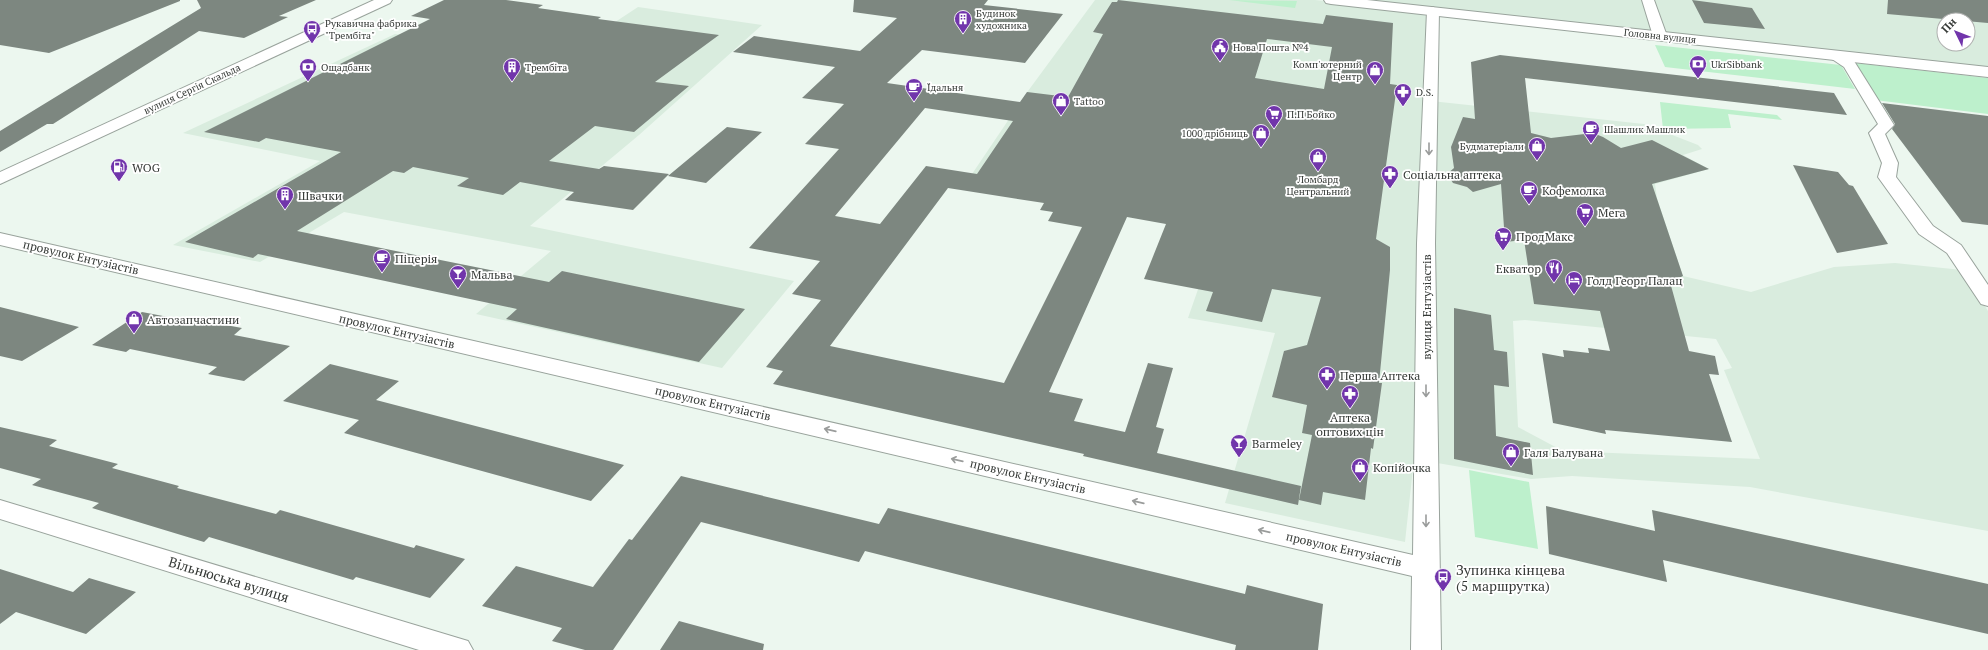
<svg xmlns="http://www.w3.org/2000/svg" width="1988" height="650" viewBox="0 0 1988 650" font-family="'PT Serif',serif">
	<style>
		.built { fill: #d9ecde; fill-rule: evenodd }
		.green { fill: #bdf0cc }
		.building { fill: #7d8780; fill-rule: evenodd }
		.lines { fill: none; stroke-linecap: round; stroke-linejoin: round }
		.minor-casing { stroke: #99a39c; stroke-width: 2 }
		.secondary-casing { stroke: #99a39c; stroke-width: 2 }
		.primary-casing { stroke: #99a39c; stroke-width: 2 }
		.minor { fill: #fff; fill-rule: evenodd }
		.secondary { fill: #fff; fill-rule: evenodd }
		.primary { fill: #fff; fill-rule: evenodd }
		.oneway { stroke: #9a9c9b }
		.labels { text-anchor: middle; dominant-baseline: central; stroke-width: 3.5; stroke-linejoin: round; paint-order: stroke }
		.far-poi-label { font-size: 10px; fill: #363a37; stroke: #fff; text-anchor: start }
		.far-street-label { font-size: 10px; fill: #363a37; stroke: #fff }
		.poi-label { font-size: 12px; fill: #363a37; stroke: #fff; text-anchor: start }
		.street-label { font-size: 12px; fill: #363a37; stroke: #fff }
		.near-poi-label { font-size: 14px; fill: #363a37; stroke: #fff; text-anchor: start }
		.near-street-label { font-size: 14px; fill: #363a37; stroke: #fff }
	</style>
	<rect width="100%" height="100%" fill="#ecf7ef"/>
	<path class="built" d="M1095 0H1315L1410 10 1421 13 1427 17 1422 100 1644 124 1698 145 1702 149 1683 155 1709 169 1655 184 1657 198 1683 276 1751 292 1834 267 1895 263 1962 270 1988 311V531L1750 487 1572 476 1531 479 1414 459 1405 542 1225 503 1275 333 1188 318 1224 215 972 174 1028 91ZM1525 320 1716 339 1732 368 1724 370 1760 459 1563 451 1518 427 1513 321Z
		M1341 0H1988V70ZM1944 20H1968V44H1944Z
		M638 7 762 25 639 135 530 226 794 281 722 368 476 314 551 251 344 212 260 262 173 245 320 161 183 133 395 34 559 59Z"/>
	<path class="green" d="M1229 0 1297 1 1295 8Z
		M1655 45 1841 65 1855 89 1665 67Z
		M1855 63 1988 78V114L1875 100Z
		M1660 102 1777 115 1782 120 1728 114 1731 128 1663 129Z
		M1469 470 1529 482 1538 549 1475 537Z"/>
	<path class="building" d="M0 0H180V1L49 53 0 45Z
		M197 0H316L279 16 288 17 244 38 199 31 53 124H47L0 152V131L201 8Z
		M444 0H506L543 5 538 8 601 17 598 19 719 35 655 82 689 86 634 132 595 126 549 161 599 169 604 166 669 174 633 210 565 200 574 192 520 182 503 195 457 186 469 178 413 167 404 173 393 171 297 231 549 282 562 271 745 309 699 362 506 319 517 309 258 254 253 258 185 242 341 152 266 138 259 142 204 132 430 19 411 16Z
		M854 0H988L984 5 1063 14 1025 63 922 50 887 83 1020 102 1027 92 1068 97 1103 34 1093 32 1112 2H1117L1118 0 1323 24 1326 15 1393 23 1390 84 1397 85 1376 239 1390 247V270L1379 383H1382L1373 449 1371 448 1365 500 1323 492 1321 505 1299 500 1312 435 1302 433 1307 405 1272 397 1284 351 1307 345 1321 297 1272 289 1262 322 1206 311 1213 292 1144 279 1166 224 1127 217 1049 392 1083 399 1074 421 1125 432 1148 363 1173 368 1156 427 1164 429 1157 453 1301 486 1298 505 1083 456 1084 454 773 384 783 371 766 367 821 300 792 294 820 261 749 248 839 149 805 144 844 104 802 98 835 67 733 52 754 36 860 51 897 18 853 12ZM1267 39 1332 47 1324 89 1255 78ZM925 108 1013 121 977 174 926 166 880 224 835 216ZM948 188 1044 203 1040 210 1053 212 1048 221 1082 227 1004 383 830 346Z
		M1692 0 1752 8 1765 29 1704 23Z
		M1888 0H1988V23L1887 14Z
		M1500 55 1834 93 1847 115 1525 78 1531 133 1551 138 1593 133 1603 137 1621 148 1652 140 1709 169 1652 184 1683 276 1670 282 1689 351 1715 356 1719 375 1709 374 1732 442 1605 430 1606 434 1553 423 1542 353 1564 357 1563 350 1589 353 1588 348 1610 351 1600 311 1534 304 1524 240 1505 242 1501 184 1473 192 1467 187 1453 183 1447 174 1454 168 1451 147 1463 117 1475 119 1471 62Z
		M1882 103 1988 116V225L1962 222 1892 129 1895 124Z
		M727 127 762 132 706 183 668 176Z
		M1793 165 1838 172 1849 185 1853 186 1888 244 1837 253Z
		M0 307 79 327 22 361 0 356Z
		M1454 308 1491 315 1494 350 1507 352 1509 387 1494 385 1496 436 1530 443 1533 475 1454 459Z
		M142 312 205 324 209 322 242 328 234 335 290 346 244 381 208 374 217 367 130 349 126 352 92 345Z
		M330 364 399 381 376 400 624 465 591 501 344 433 359 420 283 401Z
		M0 427 57 440 49 446 118 464 112 468 179 486 177 488 276 514 280 510 414 548 416 545 465 559 430 598 356 577 353 580 209 537 204 542 92 508 99 503 32 485 41 479 0 468Z
		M681 476 879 524 888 508 1245 594 1247 585 1323 604 1318 650H1235L1236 645 865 551 859 562 701 522 613 650H585L552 641 562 628 482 606 516 566 593 587 629 539 632 540Z
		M1546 506 1655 531 1652 510 1988 584V634L1663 560 1667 582 1549 554Z
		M0 569 73 592 89 578 136 592 86 634 16 612 0 624Z
		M679 621 764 644 763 650H660Z"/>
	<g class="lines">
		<defs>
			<path id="minor" d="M1642 0H1654L1667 36 1665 39H1655L1653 36Z
				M1433 7 1439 11 1435 243 1441 650H1411L1412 576 0 245V233L1413 555 1417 243 1427 11Z
				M1833 51 1854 61 1894 125 1885 134 1898 163 1896 177 1933 226 1961 245 1988 285V306L1981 304 1947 253 1919 234 1878 177 1882 163 1869 133 1878 124 1844 67 1826 55 1828 52Z
				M0 500 458 638 468 641 473 650H419L0 519Z"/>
			<path id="secondary" d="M374 0H392L390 3 0 184V172Z"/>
			<path id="primary" d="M1324 0H1367L1988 67V77L1331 4 1326 3Z"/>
		</defs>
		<use href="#minor" class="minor-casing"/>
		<use href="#secondary" class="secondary-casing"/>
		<use href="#primary" class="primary-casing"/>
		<use href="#minor" class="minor"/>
		<use href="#secondary" class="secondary"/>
		<use href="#primary" class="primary"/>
	</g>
	<defs><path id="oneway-shaft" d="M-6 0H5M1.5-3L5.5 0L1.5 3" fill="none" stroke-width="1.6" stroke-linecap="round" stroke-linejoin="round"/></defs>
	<g class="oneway">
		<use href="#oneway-shaft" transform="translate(1429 149) rotate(90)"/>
		<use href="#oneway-shaft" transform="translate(1426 391) rotate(90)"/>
		<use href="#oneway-shaft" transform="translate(830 430) rotate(-167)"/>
		<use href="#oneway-shaft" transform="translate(957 460) rotate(-167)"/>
		<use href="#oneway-shaft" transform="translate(1138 502) rotate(-167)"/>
		<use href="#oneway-shaft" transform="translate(1426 521) rotate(90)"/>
		<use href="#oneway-shaft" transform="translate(1264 531) rotate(-167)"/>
	</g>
	<defs>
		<symbol id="building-pin" viewBox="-11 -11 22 30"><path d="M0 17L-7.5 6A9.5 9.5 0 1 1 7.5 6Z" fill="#7135ab" stroke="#fff"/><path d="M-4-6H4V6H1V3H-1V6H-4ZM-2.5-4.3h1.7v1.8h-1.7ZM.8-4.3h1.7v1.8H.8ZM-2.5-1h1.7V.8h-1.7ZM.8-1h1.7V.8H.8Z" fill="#fff"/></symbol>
		<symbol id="bus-pin" viewBox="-11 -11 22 30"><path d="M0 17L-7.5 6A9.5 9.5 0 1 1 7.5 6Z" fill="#7135ab" stroke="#fff"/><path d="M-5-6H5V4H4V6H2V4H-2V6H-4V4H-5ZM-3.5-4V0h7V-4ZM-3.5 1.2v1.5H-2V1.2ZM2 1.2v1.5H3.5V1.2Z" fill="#fff"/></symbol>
		<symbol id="civic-pin" viewBox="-11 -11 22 30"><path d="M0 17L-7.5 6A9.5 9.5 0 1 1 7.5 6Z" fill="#7135ab" stroke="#fff"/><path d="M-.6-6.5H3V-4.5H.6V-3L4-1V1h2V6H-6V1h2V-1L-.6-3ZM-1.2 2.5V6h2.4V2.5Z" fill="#fff"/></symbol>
		<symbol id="bank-pin" viewBox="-11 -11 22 30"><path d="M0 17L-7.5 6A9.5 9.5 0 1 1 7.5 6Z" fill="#7135ab" stroke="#fff"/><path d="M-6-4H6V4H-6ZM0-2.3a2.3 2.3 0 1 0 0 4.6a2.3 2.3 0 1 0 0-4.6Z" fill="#fff"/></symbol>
		<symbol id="shop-pin" viewBox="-11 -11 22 30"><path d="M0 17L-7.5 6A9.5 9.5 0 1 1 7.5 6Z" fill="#7135ab" stroke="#fff"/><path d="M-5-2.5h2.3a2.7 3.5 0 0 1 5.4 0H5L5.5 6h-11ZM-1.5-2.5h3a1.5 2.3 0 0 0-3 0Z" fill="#fff"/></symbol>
		<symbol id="cafe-pin" viewBox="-11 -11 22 30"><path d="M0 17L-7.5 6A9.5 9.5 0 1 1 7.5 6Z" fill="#7135ab" stroke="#fff"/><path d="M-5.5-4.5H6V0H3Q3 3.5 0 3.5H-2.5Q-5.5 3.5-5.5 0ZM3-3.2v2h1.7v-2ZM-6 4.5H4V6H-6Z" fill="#fff"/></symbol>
		<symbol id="pharmacy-pin" viewBox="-11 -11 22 30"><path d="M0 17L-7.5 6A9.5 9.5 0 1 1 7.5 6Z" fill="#7135ab" stroke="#fff"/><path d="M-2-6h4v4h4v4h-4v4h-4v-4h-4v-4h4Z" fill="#fff"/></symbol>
		<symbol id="supermarket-pin" viewBox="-11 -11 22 30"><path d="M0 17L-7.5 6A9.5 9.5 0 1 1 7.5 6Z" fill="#7135ab" stroke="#fff"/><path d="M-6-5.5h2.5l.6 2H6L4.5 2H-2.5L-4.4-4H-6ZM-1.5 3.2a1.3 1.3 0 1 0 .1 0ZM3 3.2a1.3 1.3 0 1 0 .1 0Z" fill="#fff"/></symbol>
		<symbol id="fuel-pin" viewBox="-11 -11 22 30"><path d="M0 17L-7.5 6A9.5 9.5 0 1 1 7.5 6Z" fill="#7135ab" stroke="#fff"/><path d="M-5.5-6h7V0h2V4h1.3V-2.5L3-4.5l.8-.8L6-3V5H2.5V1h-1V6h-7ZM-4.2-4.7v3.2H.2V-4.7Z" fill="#fff"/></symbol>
		<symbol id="restaurant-pin" viewBox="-11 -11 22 30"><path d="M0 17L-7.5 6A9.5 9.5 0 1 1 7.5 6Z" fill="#7135ab" stroke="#fff"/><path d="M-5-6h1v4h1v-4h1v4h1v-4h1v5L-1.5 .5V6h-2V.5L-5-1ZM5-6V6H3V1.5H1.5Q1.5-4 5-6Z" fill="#fff"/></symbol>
		<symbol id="bar-pin" viewBox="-11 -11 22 30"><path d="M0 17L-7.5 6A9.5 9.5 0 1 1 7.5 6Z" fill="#7135ab" stroke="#fff"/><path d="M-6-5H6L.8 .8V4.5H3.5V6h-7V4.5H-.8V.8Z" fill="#fff"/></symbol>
		<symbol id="hotel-pin" viewBox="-11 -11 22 30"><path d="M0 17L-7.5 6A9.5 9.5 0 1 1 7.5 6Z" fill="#7135ab" stroke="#fff"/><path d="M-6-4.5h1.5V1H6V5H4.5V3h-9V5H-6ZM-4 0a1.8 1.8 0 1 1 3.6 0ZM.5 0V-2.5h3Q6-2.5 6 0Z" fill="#fff"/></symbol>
	</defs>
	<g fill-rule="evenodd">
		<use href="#building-pin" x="953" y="9" width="20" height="27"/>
		<use href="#bus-pin" x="302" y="19" width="20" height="27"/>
		<use href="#civic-pin" x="1210" y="37" width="20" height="27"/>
		<use href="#bank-pin" x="1688" y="54" width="20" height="27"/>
		<use href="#bank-pin" x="298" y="57" width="20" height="27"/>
		<use href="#building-pin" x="502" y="57" width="20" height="27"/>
		<use href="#shop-pin" x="1365" y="60" width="20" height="27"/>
		<use href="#cafe-pin" x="904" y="77" width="20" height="27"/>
		<use href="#pharmacy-pin" x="1393" y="82" width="20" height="27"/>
		<use href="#shop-pin" x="1051" y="91" width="20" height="27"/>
		<use href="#supermarket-pin" x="1264" y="104" width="20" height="27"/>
		<use href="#cafe-pin" x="1581" y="119" width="20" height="27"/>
		<use href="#shop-pin" x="1251" y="123" width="20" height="27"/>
		<use href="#shop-pin" x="1527" y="136" width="20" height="27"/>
		<use href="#shop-pin" x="1308" y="147" width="20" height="27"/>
		<use href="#fuel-pin" x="109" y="157" width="20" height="27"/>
		<use href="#pharmacy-pin" x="1380" y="164" width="20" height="27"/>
		<use href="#cafe-pin" x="1519" y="180" width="20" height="27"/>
		<use href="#building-pin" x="275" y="185" width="20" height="27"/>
		<use href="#supermarket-pin" x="1575" y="202" width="20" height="27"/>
		<use href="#supermarket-pin" x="1493" y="226" width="20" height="27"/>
		<use href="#cafe-pin" x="372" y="248" width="20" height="27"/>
		<use href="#restaurant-pin" x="1544" y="258" width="20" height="27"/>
		<use href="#bar-pin" x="448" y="264" width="20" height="27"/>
		<use href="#hotel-pin" x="1564" y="270" width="20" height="27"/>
		<use href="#shop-pin" x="124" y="309" width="20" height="27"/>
		<use href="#pharmacy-pin" x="1317" y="365" width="20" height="27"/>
		<use href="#pharmacy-pin" x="1340" y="384" width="20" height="27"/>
		<use href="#bar-pin" x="1229" y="433" width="20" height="27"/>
		<use href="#shop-pin" x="1501" y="442" width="20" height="27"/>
		<use href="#shop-pin" x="1350" y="457" width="20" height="27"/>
		<use href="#bus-pin" x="1433" y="567" width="20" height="27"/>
	</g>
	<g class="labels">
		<g class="far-poi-label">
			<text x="976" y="13">Будинок<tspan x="976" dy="12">художника</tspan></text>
			<text x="325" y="23">Рукавична фабрика<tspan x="325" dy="12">"Трембіта"</tspan></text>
			<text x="1233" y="47">Нова Пошта №4</text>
			<text x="1362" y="64" text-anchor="end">Комп'ютерний<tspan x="1362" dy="12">Центр</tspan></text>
			<text x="1711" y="64">UkrSibbank</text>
			<text x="321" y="67">Ощадбанк</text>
			<text x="525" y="67">Трембіта</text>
			<text x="927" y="87">Їдальня</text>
			<text x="1416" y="92">D.S.</text>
			<text x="1074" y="101">Tattoo</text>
			<text x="1287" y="114">П.П Бойко</text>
			<text x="1604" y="129">Шашлик Машлик</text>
			<text x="1248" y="133" text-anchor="end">1000 дрібниць</text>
			<text x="1524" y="146" text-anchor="end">Будматеріали</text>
			<text x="1318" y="179" text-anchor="middle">Ломбард<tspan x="1318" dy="12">Центральний</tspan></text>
		</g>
		<g class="far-street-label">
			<text transform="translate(1660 36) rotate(6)">Головна вулиця</text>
			<text transform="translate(192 89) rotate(-25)">вулиця Сергія Скальда</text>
		</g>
		<g class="poi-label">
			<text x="132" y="167">WOG</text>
			<text x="1403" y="174">Соціальна аптека</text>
			<text x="1542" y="190">Кофемолка</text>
			<text x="298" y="195">Швачки</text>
			<text x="1598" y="212">Мега</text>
			<text x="1516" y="236">ПродМакс</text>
			<text x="395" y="258">Піцерія</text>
			<text x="1541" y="268" text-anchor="end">Екватор</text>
			<text x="471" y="274">Мальва</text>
			<text x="1587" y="280">Голд Георг Палац</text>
			<text x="147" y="319">Автозапчастини</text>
			<text x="1340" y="375">Перша Аптека</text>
			<text x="1350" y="417" text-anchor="middle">Аптека<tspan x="1350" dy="14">оптових цін</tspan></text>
			<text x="1252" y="443">Barmeley</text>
			<text x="1524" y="452">Галя Балувана</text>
			<text x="1373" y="467">Копійочка</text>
		</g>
		<g class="street-label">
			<text transform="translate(81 257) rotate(13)">провулок Ентузіастів</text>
			<text transform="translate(1426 307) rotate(-90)">вулиця Ентузіастів</text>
			<text transform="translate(397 331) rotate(13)">провулок Ентузіастів</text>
			<text transform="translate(713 403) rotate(13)">провулок Ентузіастів</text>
			<text transform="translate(1028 476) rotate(13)">провулок Ентузіастів</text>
			<text transform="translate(1344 549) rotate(13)">провулок Ентузіастів</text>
		</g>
		<g class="near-poi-label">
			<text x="1456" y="569">Зупинка кінцева<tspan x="1456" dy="16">(5 маршрутка)</tspan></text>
		</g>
		<g class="near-street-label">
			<text transform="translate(229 579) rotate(17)">Вільнюська вулиця</text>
		</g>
	</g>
	<g transform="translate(1956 32) rotate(313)"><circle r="19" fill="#ffffff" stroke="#afb0af"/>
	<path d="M0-3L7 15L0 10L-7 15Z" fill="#7135ab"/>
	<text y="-6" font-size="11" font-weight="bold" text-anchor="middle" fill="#363a37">Пн</text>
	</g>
</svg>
